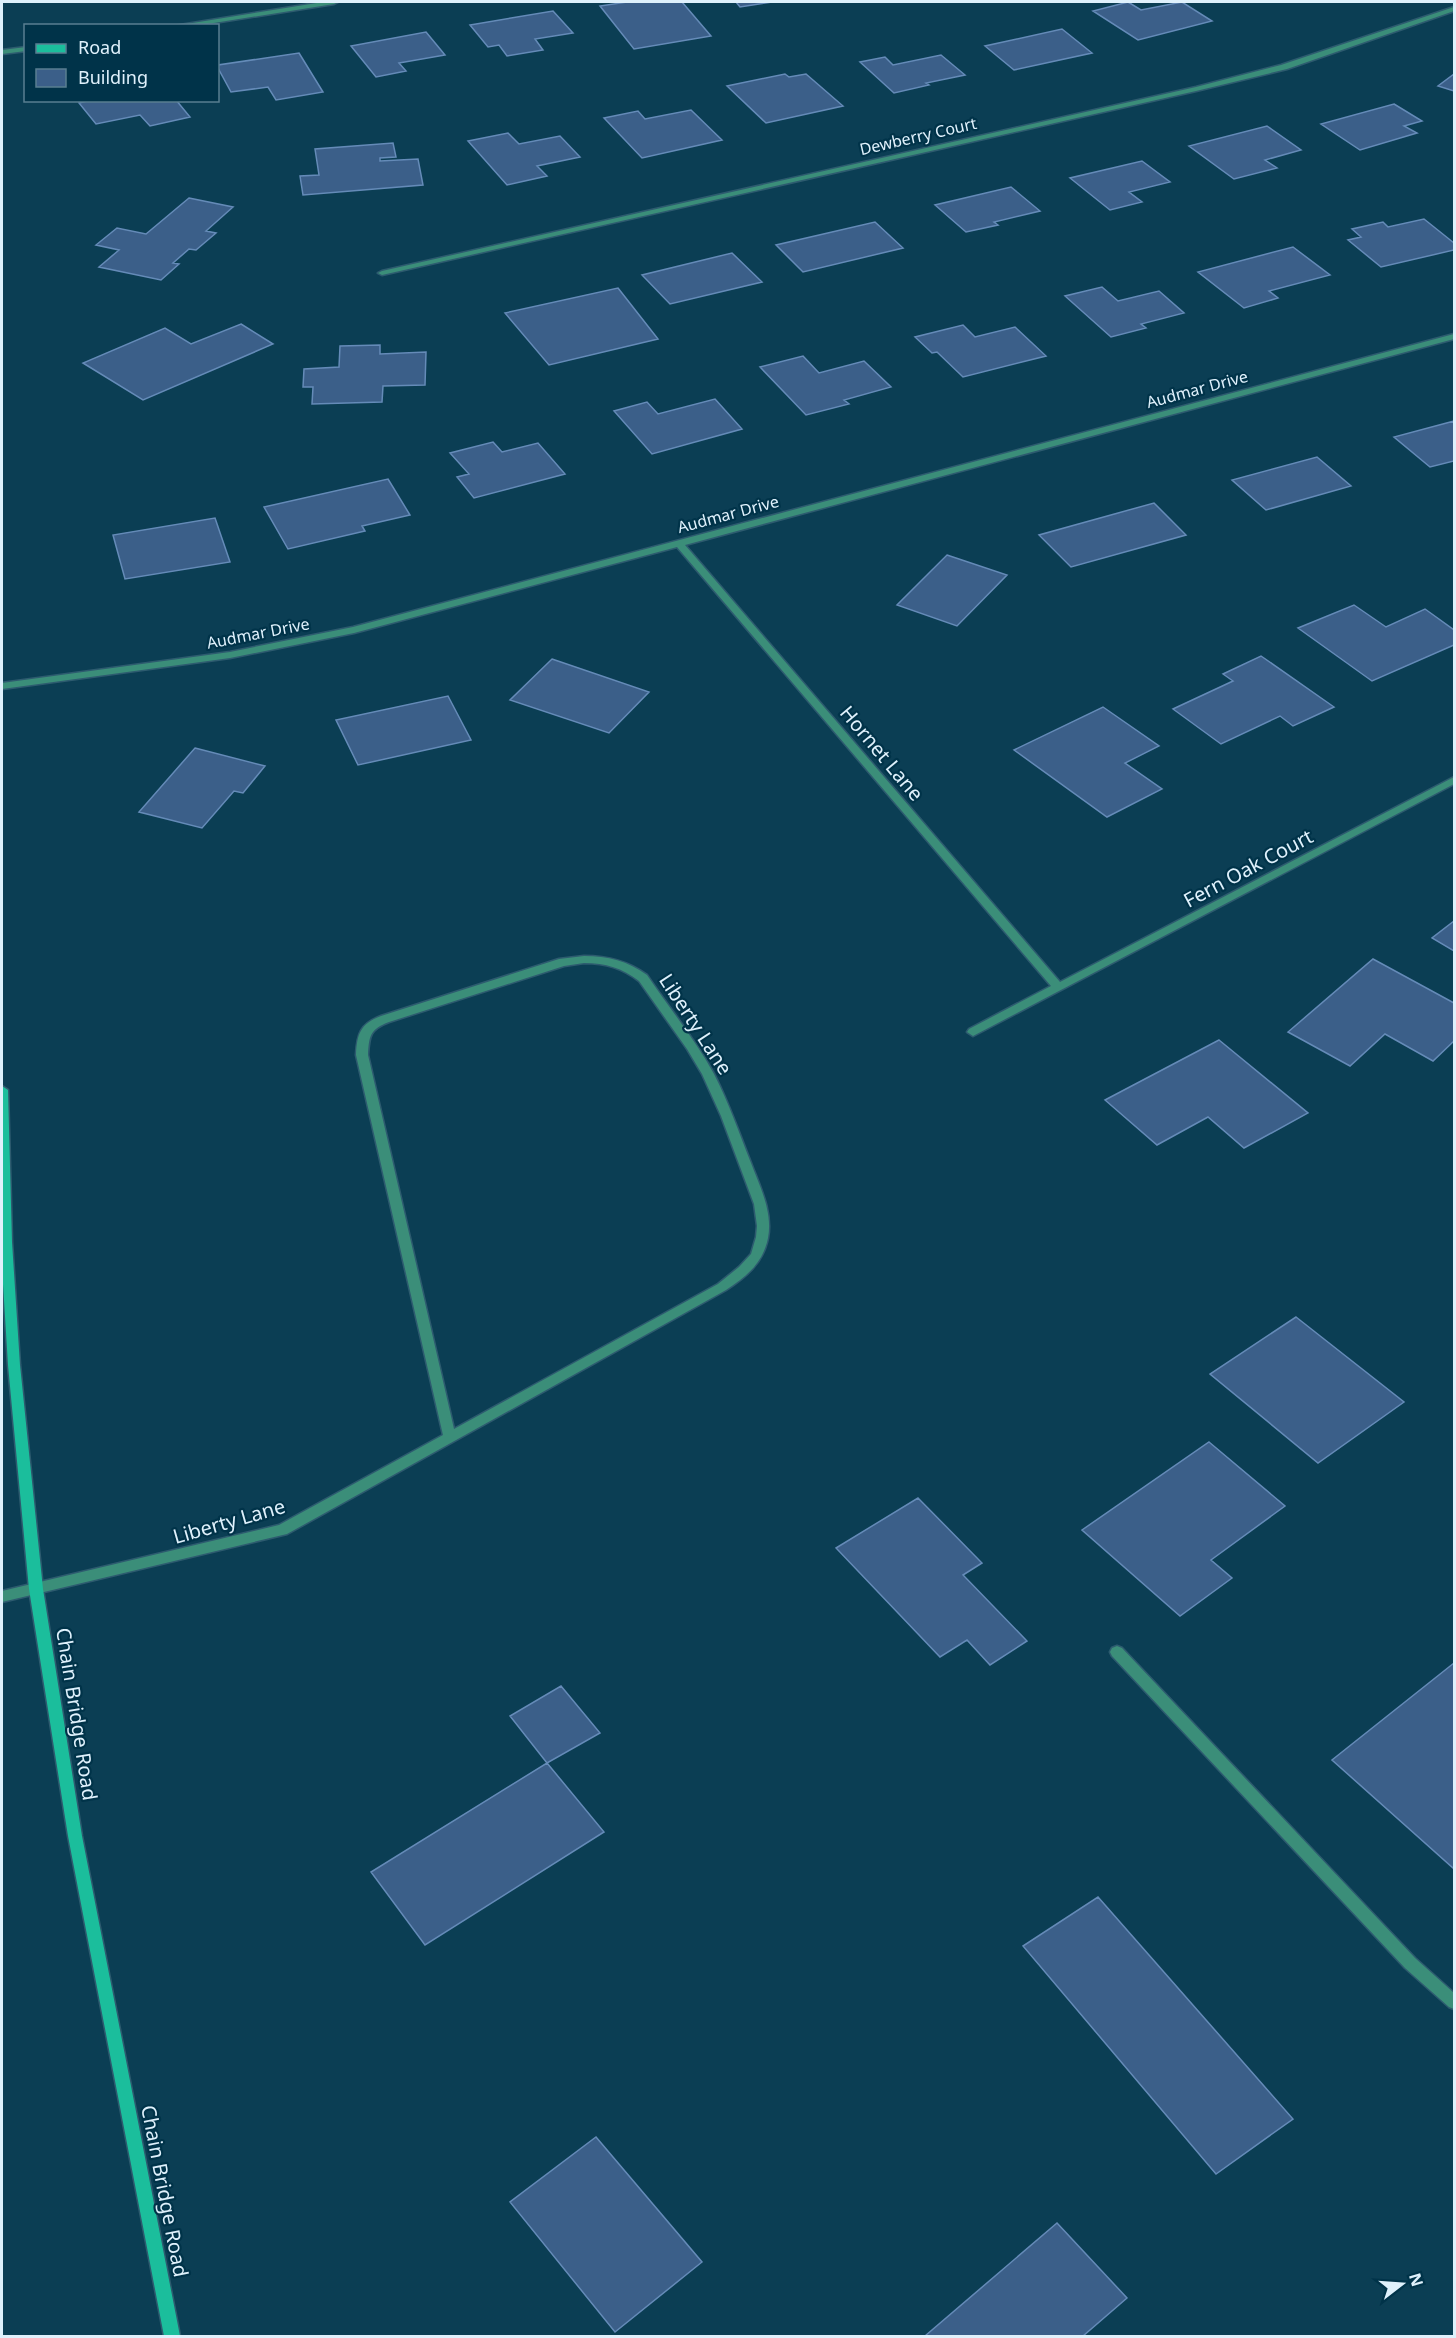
<svg xmlns="http://www.w3.org/2000/svg" width="1456" height="2338" viewBox="0 0 1456 2338" font-family="'Noto Sans',sans-serif">
	<style>
		.building { fill: #3b5f89; stroke: #658bb8; stroke-width: 1.5 }
		.lines { fill: none; stroke-linecap: round; stroke-linejoin: round }
		.lane-casing { stroke: #2d5b6f; stroke-width: 3 }
		.street-casing { stroke: #2d5b6f; stroke-width: 3 }
		.secondary-casing { stroke: #2d5b6f; stroke-width: 3 }
		.lane { fill: #3b8e79; fill-rule: evenodd }
		.street { fill: #3b8e79; fill-rule: evenodd }
		.secondary { fill: #1bbe9c; fill-rule: evenodd }
		.labels { text-anchor: middle; dominant-baseline: central; stroke-width: 4.5; stroke-linejoin: round; paint-order: stroke }
		.far-street-label { font-size: 16px; fill: #dff1fc; stroke: #003349 }
		.street-label { font-size: 20px; fill: #dff1fc; stroke: #003349 }
	</style>
	<rect width="100%" height="100%" fill="#0b3e54"/>
	<path class="building" d="M627 2H682L711 36 634 49 600 6Z
		M736 2H772L740 7Z
		M1128 2 1141 10 1182 2 1212 21 1138 40 1093 11Z
		M553 11 573 33 535 39 543 50 507 56 499 45 488 47 470 25Z
		M1062 29 1092 53 1014 70 985 46Z
		M426 32 445 55 399 63 406 71 376 77 351 46Z
		M299 53 323 92 276 100 268 87 231 92 218 68V65Z
		M941 55 965 75 926 83 929 85 894 93 860 62 885 57 893 65Z
		M785 74 789 77 806 74 843 106 766 123 727 86Z
		M1454 74V91L1438 86Z
		M91 100H176L190 117 150 126 140 115 96 124 79 103Z
		M1394 104 1422 121 1404 126 1417 133 1360 150 1321 124Z
		M691 110 722 140 642 158 604 118 638 111 645 119Z
		M1267 126 1301 150 1265 160 1277 168 1234 179 1189 146Z
		M508 133 519 144 560 136 580 157 537 166 547 176 507 185 468 141Z
		M393 143 396 157 380 158V161L418 159 423 185 303 195 300 176 319 175 315 149Z
		M1142 161 1170 182 1129 192 1142 202 1110 210 1070 178Z
		M1011 187 1040 211 994 222 998 225 966 232 935 205Z
		M189 198 233 207 206 231 216 233 196 250 189 249 173 263 179 264 161 280 99 267 119 250 96 245 117 228 146 234Z
		M1424 219 1454 243V250L1381 267 1348 240 1361 237 1352 229 1383 222 1388 227Z
		M875 222 903 248 803 272 776 245Z
		M1293 247 1330 275 1269 291 1278 298 1244 308 1198 272Z
		M732 253 762 282 670 304 642 275Z
		M1102 287 1118 301 1159 291 1184 313 1141 324 1146 328 1111 337 1065 296Z
		M618 288 658 339 549 365 505 313Z
		M241 324 273 344 143 400 83 363 165 328 191 344Z
		M963 325 975 337 1015 327 1046 356 963 377 937 352 932 353 915 337Z
		M380 345V354L426 352 425 385 383 386 382 402 312 404 313 387H303L304 369 339 367 340 346Z
		M803 356 819 373 864 361 891 387 844 400 849 404 806 415 760 367Z
		M715 399 742 429 652 454 614 411 647 402 658 414Z
		M1454 421V461L1430 467 1394 437Z
		M493 442 502 452 538 443 565 474 474 498 457 477 469 474 450 453Z
		M1317 457 1351 486 1266 510 1232 480Z
		M388 479 410 515 362 526 365 531 288 549 264 507Z
		M1154 503 1186 535 1071 567 1039 535Z
		M215 518 230 562 125 579 113 535Z
		M947 555 1007 575 957 626 897 605Z
		M1354 605 1386 627 1425 609 1454 630V645L1372 681 1298 628Z
		M1261 656 1334 707 1293 726 1280 716 1221 744 1173 709 1233 681 1223 674Z
		M552 659 649 692 609 733 510 700Z
		M448 696 471 740 358 765 336 720Z
		M1103 707 1159 746 1125 763 1162 789 1107 817 1014 750Z
		M195 748 265 766 243 793 234 791 202 828 139 812Z
		M1454 921V951L1432 938Z
		M1373 959 1454 1003V1041L1433 1061 1385 1034 1350 1066 1288 1032Z
		M1219 1040 1308 1113 1244 1148 1208 1117 1157 1145 1105 1100Z
		M1296 1317 1404 1402 1318 1463 1210 1374Z
		M1209 1442 1285 1506 1211 1560 1232 1578 1180 1616 1082 1530Z
		M918 1498 982 1563 963 1575 1027 1641 990 1665 967 1640 940 1657 836 1548Z
		M1454 1663V1866L1453 1868 1332 1760Z
		M561 1686 600 1733 547 1763 510 1716Z
		M547 1763 604 1832 425 1945 371 1872Z
		M1098 1897 1293 2119 1216 2174 1023 1946Z
		M596 2137 702 2262 615 2332 510 2202Z
		M1057 2223 1127 2298 1083 2336H925Z"/>
	<g class="lines">
		<defs>
			<path id="lane" d="M1117 1646 1122 1648 1415 1958 1454 1993V2009L1449 2007 1405 1968 1112 1656 1110 1652 1112 1648Z"/>
			<path id="street" d="M323 2H338L334 4 195 26H174Z
				M1454 7V11L1287 69 1196 91 382 275 378 273 382 271 1196 87 1281 65Z
				M26 47V51L2 54V50Z
				M1454 334V339L685 545 1060 982 1454 777V784L973 1036 967 1032 969 1029 1051 986 677 547 354 633 230 658 2 689V683L230 652 353 627Z
				M584 956C608 956 628 961 647 975 669 1008 695 1039 714 1074 729 1103 739 1133 751 1163 760 1187 773 1212 768 1238 763 1263 746 1277 726 1290L287 1534 2 1602V1591L279 1525 443 1435 356 1055C357 1034 360 1024 381 1016L559 959ZM584 963C606 963 622 968 639 981L687 1049 702 1074 721 1116 754 1204 757 1226 756 1237 751 1254 739 1267 718 1284 454 1429 368 1055C369 1036 370 1029 389 1022L564 966Z"/>
			<path id="secondary" d="M2 1086 8 1090 12 1242 20 1365 43 1589 82 1836 180 2336H164L68 1836 29 1589 8 1365 2 1268Z"/>
		</defs>
		<use href="#lane" class="lane-casing"/>
		<use href="#street" class="street-casing"/>
		<use href="#secondary" class="secondary-casing"/>
		<use href="#lane" class="lane"/>
		<use href="#street" class="street"/>
		<use href="#secondary" class="secondary"/>
	</g>
	<g class="labels">
		<g class="far-street-label">
			<text transform="translate(918 136) rotate(-13)">Dewberry Court</text>
			<text transform="translate(1197 389) rotate(-15)">Audmar Drive</text>
			<text transform="translate(728 514) rotate(-15)">Audmar Drive</text>
			<text transform="translate(258 633) rotate(-11)">Audmar Drive</text>
		</g>
		<g class="street-label">
			<text transform="translate(882 753) rotate(50)">Hornet Lane</text>
			<text transform="translate(1248 868) rotate(-28)">Fern Oak Court</text>
			<text transform="translate(696 1024) rotate(57)">Liberty Lane</text>
			<text transform="translate(229 1521) rotate(-16)">Liberty Lane</text>
			<text transform="translate(77 1714) rotate(81)">Chain Bridge Road</text>
			<text transform="translate(165 2191) rotate(79)">Chain Bridge Road</text>
		</g>
	</g>
	<rect width="1456" height="2338" fill="none" stroke="#dff1fc" stroke-width="6"/>
	<rect x="24" y="24" width="195" height="78" fill="#003349" stroke="#597f91" stroke-width="1.5"/>
	<rect x="36" y="44" width="30" height="9" fill="#1bbe9c" stroke="#597f91" stroke-width="1.5"/>
	<text x="78" y="54" font-size="18" fill="#dff1fc">Road</text>
	<rect x="36" y="69" width="30" height="18" fill="#3b5f89" stroke="#597f91" stroke-width="1.5"/>
	<text x="78" y="84" font-size="18" fill="#dff1fc">Building</text>
	<g transform="translate(1402 2284) rotate(73)" stroke="#003349" stroke-width="4.5" paint-order="stroke">
	<path d="M0-4.5L10 22L0 15L-10 22Z" fill="#dff1fc"/>
	<text y="-9" font-size="16" font-weight="bold" text-anchor="middle" fill="#dff1fc">N</text>
	</g>
</svg>
